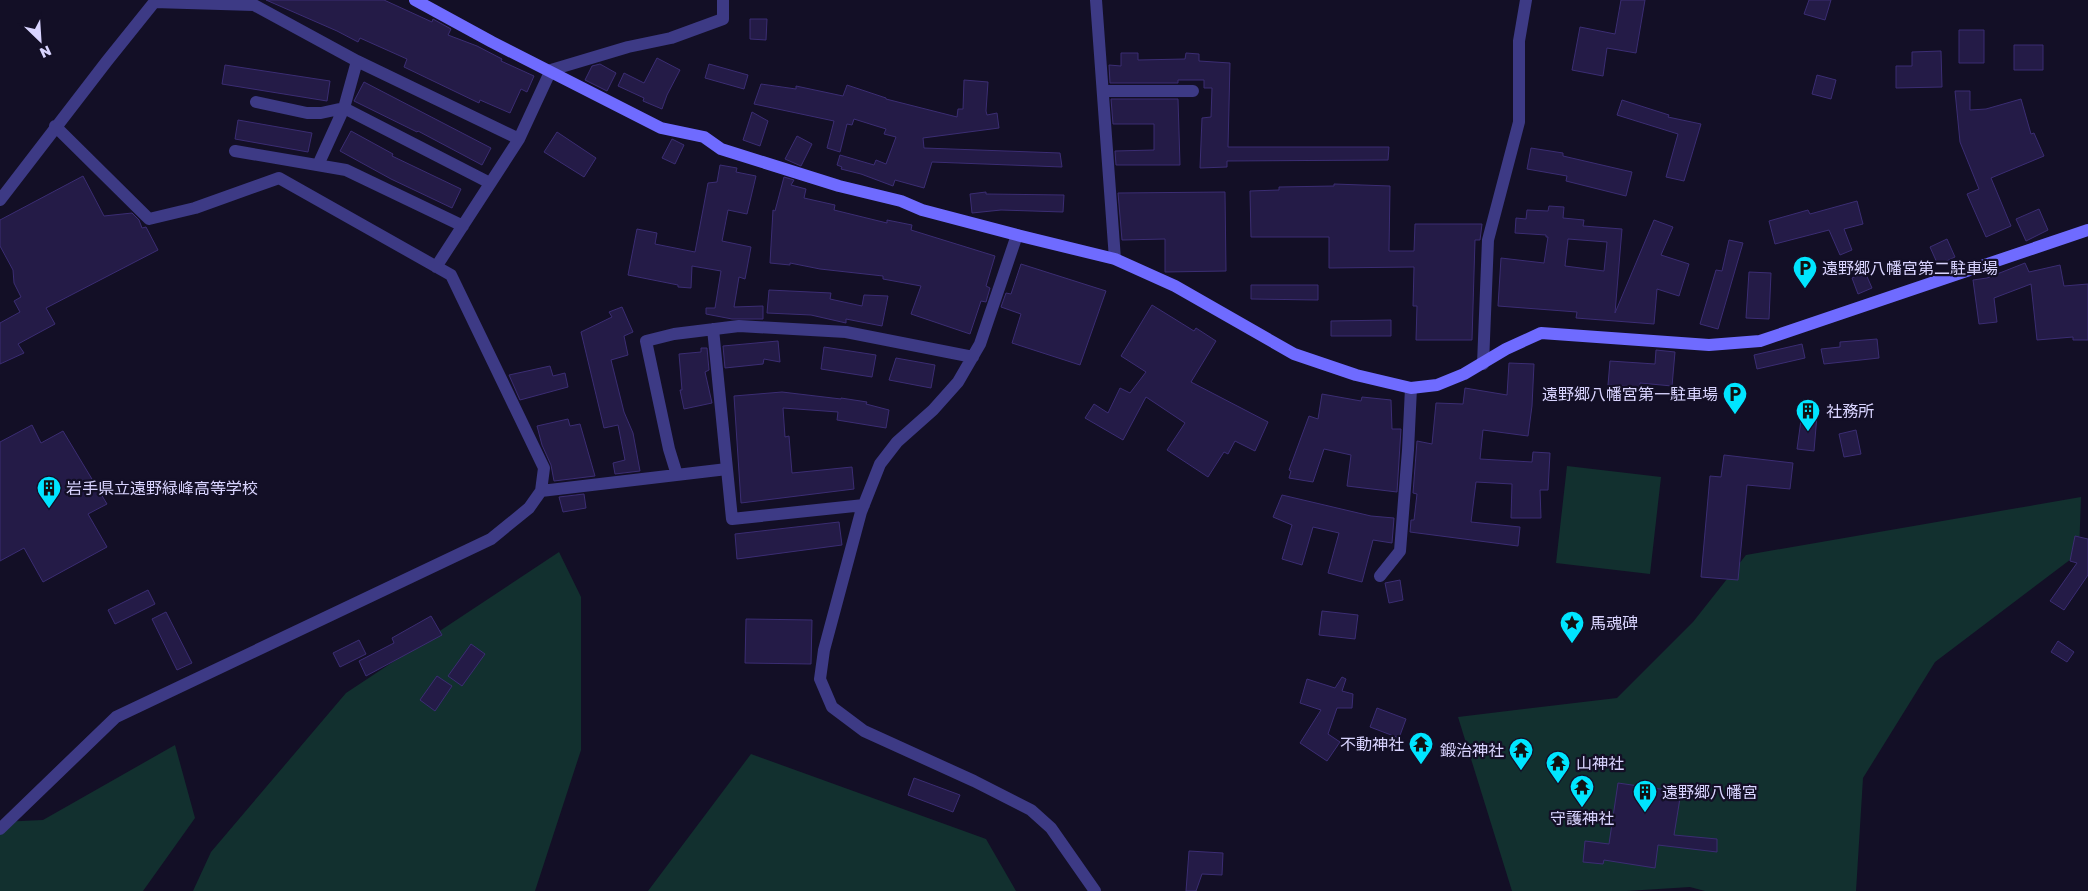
<svg xmlns="http://www.w3.org/2000/svg" width="2088" height="891" viewBox="0 0 2088 891" font-family="'Golos Text','Noto Sans JP',sans-serif">
	<style>
		.green { fill: #12302f }
		.building { fill: #241b47; stroke: #3b2d73; fill-rule: evenodd }
		.lines { fill: none; stroke-linecap: round; stroke-linejoin: round }
		.street { stroke: #3d3a85; stroke-width: 12 }
		.secondary { stroke: #6f6bff; stroke-width: 12 }
		.labels { text-anchor: middle; dominant-baseline: central; stroke-width: 4.5; stroke-linejoin: round; paint-order: stroke }
		.poi-label { font-size: 16px; fill: #d9d4ff; stroke: #130f26; text-anchor: start }
	</style>
	<rect width="100%" height="100%" fill="#130f26"/>
	<path class="green" d="M1567 466 1661 477 1650 574 1556 563Z
		M2081 497 2079 553 1935 662 1863 778 1856 891H1705L1690 887 1627 891H1512L1458 717 1617 698 1693 622 1746 555Z
		M559 552 581 597V750L535 891H193L211 852 346 693Z
		M175 745 195 818 143 891H0V822L43 820Z
		M751 754 986 839 1016 891H648Z"/>
	<path class="building" d="M266 0H384L432 22 433 19 451 29 448 35 477 46 502 59 501 61 534 76 527 92 521 89 510 113 480 100 479 103 404 67 407 59 360 38 358 42 337 31Z
		M1621 0H1645L1636 53 1607 48 1603 76 1572 70 1580 27 1615 34Z
		M1809 0H1831L1825 20 1804 14Z
		M750 19H767L766 40 750 39Z
		M1959 30H1984V63H1959Z
		M2014 45H2043V70H2014Z
		M1941 51 1942 87 1896 88V66H1912V52Z
		M1121 53H1138V60L1185 59 1186 53 1199 54V61L1230 63 1228 147H1389L1388 160 1227 161V167L1200 168 1202 118 1211 117 1212 88H1204V80H1178V83H1110L1109 65 1121 66Z
		M657 58 680 70 667 95 662 109 643 101 644 98 618 86 624 73 644 83Z
		M600 64 616 73 607 91 585 80 592 66Z
		M709 64 748 75 744 89 705 78Z
		M225 65 330 81 327 101 222 84Z
		M1817 75 1836 80 1831 99 1812 94Z
		M964 80 988 82 986 111 987 115 997 113 999 128 923 138 924 148 1060 153 1062 167 932 162 924 188 895 180 893 186 861 174 841 169 842 167 837 165 840 155 874 165 876 160 886 164 896 137 884 134 886 129 854 119 852 125 847 124 840 152 827 148 834 121 754 104 761 84 796 89V86L843 96 847 85 886 98V99L957 117 958 109H963Z
		M364 82 491 148 482 165 418 131 417 132 354 101Z
		M1955 91H1970V110L1986 109 2021 99 2031 134 2034 133 2044 156 1991 178 2011 226 1986 237 1967 194 1979 189 1960 142Z
		M1111 99H1178L1180 165H1116L1115 151 1154 150V124H1113Z
		M1622 100 1669 115 1668 117 1701 124 1684 181 1666 177 1678 134 1617 115Z
		M752 112 768 121 760 146 743 140Z
		M238 120 312 133 308 152 235 139Z
		M351 131 393 154 392 156 461 189 452 208 391 179 340 151Z
		M557 132 596 158 584 177 544 152Z
		M797 136 812 144 801 166 785 159Z
		M672 139 684 145 675 164 662 158Z
		M1531 148 1563 153V156L1632 172 1626 196 1566 181 1567 176 1527 169Z
		M720 165 737 168 736 172 756 176 747 214 728 210 722 241 751 247 745 279 739 277 734 307 763 306V319H732L706 314V308H715L721 271 692 266 691 288 678 287V285L628 275 637 229 657 233 655 244 695 252 708 183 717 182Z
		M83 176 104 216 132 213 139 220 142 228 146 227 158 250 46 308 55 324 18 344 24 353 0 364V323L20 312 14 301 21 297 14 283 13 270 0 246V220Z
		M784 177 794 180 791 185 806 189 804 198 835 205 834 210 887 223V220L912 225 911 230 995 256 986 286 990 288 986 302 981 301 970 334 911 314 921 286 883 279V276L820 269 790 263V265L770 263 773 210 775 211Z
		M1334 184 1390 186 1389 251H1414L1415 224H1482L1480 240H1475L1472 340H1416L1417 306H1413L1414 267 1329 268V237H1251L1250 191 1279 190V187L1334 186Z
		M986 192V194L1064 195 1063 212 1001 210 972 213 970 194Z
		M1225 192 1226 271 1165 272V239L1122 240 1118 193Z
		M1857 201 1863 224 1844 229 1852 250 1840 255 1829 230 1775 244 1769 221 1808 210 1810 214Z
		M1549 206 1564 207 1563 218 1584 220 1583 226 1622 229 1615 313 1654 220 1673 227 1661 255 1689 264 1679 296 1657 289 1654 324 1576 318 1577 312 1498 306 1501 258 1544 263 1548 237H1546V235L1515 233 1516 218 1526 219 1527 210 1548 211ZM1568 239 1607 242 1604 271 1565 266Z
		M2039 209 2048 230 2026 241 2016 219Z
		M1947 239 1955 257 1938 265 1930 247Z
		M1729 240 1743 243 1718 329 1700 324 1716 270 1722 271Z
		M2025 263 2029 272 2060 265 2064 286 2088 284V340H2073V337L2037 340 2031 284 1994 298 1997 322 1979 324 1973 280 1987 278Z
		M1021 264 1106 291 1080 365 1012 343 1021 314 1001 307 1006 293 1011 294Z
		M1749 272 1771 273 1769 319 1746 318Z
		M1865 272 1872 288 1858 294 1852 278Z
		M1251 285H1318V300L1251 299Z
		M769 290 831 293 830 299 862 306 864 295 888 296 882 326 846 319V323L811 315 767 313Z
		M1152 305 1194 331 1196 328 1216 341 1191 382 1268 422 1255 451 1235 441 1228 454 1224 452 1208 477 1167 450 1185 423 1146 397 1123 440 1085 418 1094 404 1108 413 1120 388 1130 393 1146 372 1121 356Z
		M622 307 633 332 624 336 628 355 611 360 624 412 633 433 640 471 615 474 613 463 625 460 618 425 604 428 581 332 612 317 609 312Z
		M1391 320V336H1331V321Z
		M1877 339 1879 358 1824 364 1821 349 1840 347V342Z
		M778 341 780 362 764 359 763 364 725 368 723 346Z
		M1802 344 1805 358 1757 369 1754 355Z
		M824 347 876 355 872 377 821 369Z
		M701 348H707L709 370 705 372 712 403 684 409 680 390H682L679 354 701 352Z
		M1656 350 1675 352 1672 386 1640 383V387L1608 385 1610 361 1655 364Z
		M896 358 935 365 931 388 889 380Z
		M1509 363 1534 364 1532 406 1528 436 1483 430 1480 459 1532 462 1533 452 1550 453 1548 490H1540L1541 518H1511L1512 484 1476 482 1471 522 1520 527 1518 546 1410 532 1411 520H1414L1417 494 1413 493 1417 441 1432 444 1436 403 1463 404 1465 388 1507 395Z
		M550 366 553 376 565 373 568 387 520 400 509 375Z
		M782 392 841 399V398L867 402 866 404 889 410 886 428 837 420 838 412 783 408 785 437 789 436 792 473 852 467 854 489 741 503 734 396Z
		M1322 394 1361 401 1362 397 1391 400 1392 429H1401L1397 492 1347 486 1351 455 1324 449 1313 482 1289 478 1291 471 1289 470 1309 416 1318 419Z
		M1802 413 1817 415 1814 451 1797 449Z
		M568 419 570 426 580 424 595 476 554 481 551 465 542 445 537 426Z
		M32 425 41 443 63 431 107 504 88 514 107 547 43 582 24 548 0 561V442Z
		M1856 430 1861 454 1844 457 1839 434Z
		M1724 455 1793 463 1790 489 1747 485 1738 580 1701 577 1710 476 1721 477Z
		M584 494 586 508 563 512 559 497Z
		M1282 495 1371 516 1394 518 1392 543 1373 540 1362 582 1328 573 1339 533 1313 527 1302 565 1282 559 1292 525 1273 517Z
		M839 522 842 545 737 559 735 534Z
		M2075 536 2088 539V575L2064 610 2050 601 2077 563 2070 561Z
		M1400 580 1403 600 1389 603 1385 583Z
		M148 590 155 604 115 624 108 610Z
		M1322 611 1358 615 1355 639 1319 635Z
		M166 612 192 663 177 670 152 619Z
		M431 616 442 635 366 676 359 661 394 643 392 638Z
		M746 619 812 620 811 664 745 663Z
		M359 640 366 654 340 667 333 653Z
		M2058 641 2074 652 2067 662 2051 652Z
		M471 644 485 654 462 686 448 676Z
		M437 676 452 686 435 711 420 700Z
		M1342 677 1346 679 1342 691 1353 694 1352 708H1337L1328 734 1340 742 1327 761 1300 743 1321 710 1300 703 1307 679 1335 688Z
		M1377 708 1406 719 1399 738 1370 727Z
		M914 778 960 795 953 812 908 795Z
		M1618 783 1681 792 1674 835 1717 839V852L1658 845 1655 868 1604 860 1603 864 1583 862 1585 841 1609 844Z
		M1189 851 1223 853 1222 875 1202 874 1196 891H1186Z"/>
	<g class="lines">
		<path class="street" d="M1096 0 1115 259
			M154 2 254 5 357 61 519 139
			M357 61 344 108 490 183
			M1103 91H1193
			M256 102 307 113H321L344 108
			M235 151 346 170 463 226
			M318 165 344 108
			M0 200 107 61 156 0
			M1017 235 980 344 958 382 933 410 897 442 880 464 861 512 824 650 820 679 832 707 864 731 974 781 1031 810 1051 828 1095 891
			M436 267 519 139 551 70 628 47 671 38 723 19V0
			M713 329 732 519 864 505
			M1483 364 1488 240 1519 122V41L1526 0
			M677 475 669 449 646 341 674 334 739 326 846 332 973 357
			M541 491 727 469
			M1380 576 1400 551 1408 450 1411 388
			M0 829 116 717 491 539 529 508 541 491 544 468 451 275 279 178 195 208 149 219 55 126"/>
		<path class="secondary" d="M415 0 492 42 661 128 704 137 721 149 839 186 901 201 922 210 1017 235 1115 259 1175 286 1294 354 1356 375 1411 388 1437 385 1464 374 1506 349 1541 333 1709 345 1760 341 2088 230"/>
	</g>
	<defs>
		<symbol id="parking-pin" viewBox="-11 -11 22 30"><path d="M0 17L-7.5 6A9.5 9.5 0 1 1 7.5 6Z" fill="#00e5ff" stroke="#130f26"/><path d="M-3.5-5.5H1a3.5 3.5 0 0 1 0 7H-1V5.5H-3.5ZM-1-3.4V-.6H.8a1.4 1.4 0 0 0 0-2.8Z" fill="#111"/></symbol>
		<symbol id="building-pin" viewBox="-11 -11 22 30"><path d="M0 17L-7.5 6A9.5 9.5 0 1 1 7.5 6Z" fill="#00e5ff" stroke="#130f26"/><path d="M-4-6H4V6H1V3H-1V6H-4ZM-2.5-4.3h1.7v1.8h-1.7ZM.8-4.3h1.7v1.8H.8ZM-2.5-1h1.7V.8h-1.7ZM.8-1h1.7V.8H.8Z" fill="#111"/></symbol>
		<symbol id="sight-pin" viewBox="-11 -11 22 30"><path d="M0 17L-7.5 6A9.5 9.5 0 1 1 7.5 6Z" fill="#00e5ff" stroke="#130f26"/><path d="M0-6L1.8-2.2L6-1.7L2.9 1.2L3.7 5.4L0 3.3L-3.7 5.4L-2.9 1.2L-6-1.7L-1.8-2.2Z" fill="#111"/></symbol>
		<symbol id="temple-pin" viewBox="-11 -11 22 30"><path d="M0 17L-7.5 6A9.5 9.5 0 1 1 7.5 6Z" fill="#00e5ff" stroke="#130f26"/><path d="M0-6L5-2H3V0L6.5 2.5H4V6H1.5V3h-3V6H-4V2.5H-6.5L-3 0V-2H-5Z" fill="#111"/></symbol>
	</defs>
	<g fill-rule="evenodd">
		<use href="#parking-pin" x="1791" y="254" width="28" height="38"/>
		<use href="#parking-pin" x="1721" y="380" width="28" height="38"/>
		<use href="#building-pin" x="1794" y="397" width="28" height="38"/>
		<use href="#building-pin" x="35" y="474" width="28" height="38"/>
		<use href="#sight-pin" x="1558" y="609" width="28" height="38"/>
		<use href="#temple-pin" x="1407" y="730" width="28" height="38"/>
		<use href="#temple-pin" x="1507" y="736" width="28" height="38"/>
		<use href="#temple-pin" x="1544" y="749" width="28" height="38"/>
		<use href="#temple-pin" x="1568" y="773" width="28" height="38"/>
		<use href="#building-pin" x="1631" y="778" width="28" height="38"/>
	</g>
	<g class="labels">
		<g class="poi-label">
			<text x="1822" y="268">遠野郷八幡宮第二駐車場</text>
			<text x="1718" y="394" text-anchor="end">遠野郷八幡宮第一駐車場</text>
			<text x="1826" y="411">社務所</text>
			<text x="66" y="488">岩手県立遠野緑峰高等学校</text>
			<text x="1590" y="623">馬魂碑</text>
			<text x="1404" y="744" text-anchor="end">不動神社</text>
			<text x="1504" y="750" text-anchor="end">鍛治神社</text>
			<text x="1576" y="763">山神社</text>
			<text x="1662" y="792">遠野郷八幡宮</text>
			<text x="1582" y="818" text-anchor="middle">守護神社</text>
		</g>
	</g>
	<g transform="translate(40 40) rotate(155)" stroke="#130f26" stroke-width="4" paint-order="stroke">
	<path d="M0-4L9 19L0 12L-9 19Z" fill="#d9d4ff"/>
	<text y="-8" font-size="14" font-weight="bold" text-anchor="middle" fill="#d9d4ff">N</text>
	</g>
</svg>
